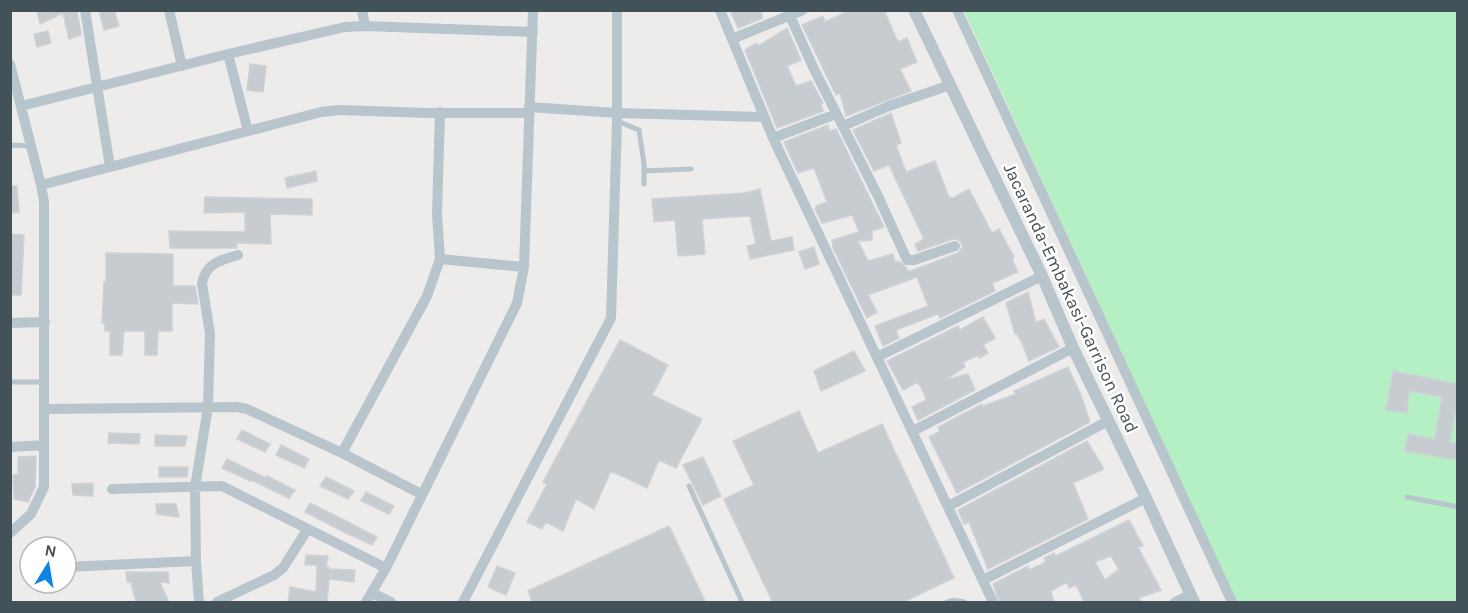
<svg xmlns="http://www.w3.org/2000/svg" width="1468" height="613" viewBox="0 0 1468 613" font-family="Karla,sans-serif">
	<style>
		.green { fill: #b5f0c5 }
		.building { fill: #c7ccd1; stroke: #ced2d7; stroke-width: 1.5; fill-rule: evenodd }
		.lines { fill: none; stroke-linecap: round; stroke-linejoin: round }
		.service { stroke: #b8c5cc; stroke-width: 5 }
		.minor { stroke: #b8c5cc; stroke-width: 10 }
		.tertiary { stroke: #b8c5cc; stroke-width: 12 }
		.labels { text-anchor: middle; dominant-baseline: central; stroke-width: 5; stroke-linejoin: round; paint-order: stroke }
		.street-label { font-size: 18px; fill: #435159; stroke: #fff }
	</style>
	<rect width="100%" height="100%" fill="#eeebeb"/>
	<path class="green" d="M964 11H1457V602H1236Z"/>
	<path class="building" d="M37 10H77L81 35 69 39 63 13 40 24Z
		M99 10H114L119 26 104 30Z
		M730 10H760L763 18 738 28Z
		M850 10H884L898 42 907 38 917 62 900 69 911 91 846 116 840 93 836 95 802 25 823 16 825 22Z
		M787 28 801 60 787 66 796 86 811 81 823 103 821 104 823 111 777 128 745 50 756 43 758 46Z
		M48 31 51 43 37 47 34 34Z
		M250 64 266 66 263 92 247 90Z
		M891 113 901 143 896 145 906 172 935 161 949 197 953 198 969 189 992 233 999 229 1014 257 1012 259 1018 272 992 283 995 291 940 318 938 314 896 330 899 338 883 346 875 326 928 306 917 277 868 295 877 312 867 318 833 248 832 240 859 232 852 215 822 223 815 209H817L816 206 827 202 814 168 798 173 784 142 828 125 829 131 836 129 884 227 872 231V240L858 241 868 261 893 254 895 262 899 261 906 267 908 272 958 253 962 248V244L959 240 953 239 918 251 915 244 924 239 889 165 874 171 853 130Z
		M316 171 317 181 287 188 285 178Z
		M10 186H17L19 212 10 213Z
		M760 189 771 241 792 237 794 250 750 259 747 246 756 244 750 216 702 219 705 254 678 256 675 220 654 222 652 199 745 193Z
		M205 197 312 199V215L270 214 271 244 236 243 237 248H170L169 231 245 232V212L204 213Z
		M10 234 24 235 21 295H10Z
		M814 247 819 264 805 269 799 252Z
		M106 253 173 254V286H195L198 304 172 303V331H158L157 355H145V331H124L122 355H110V331H105V323H102L104 282H106Z
		M1028 292 1036 323 1044 319 1059 347 1029 361 1022 343 1017 334H1015L1006 303Z
		M983 317 995 338 983 345 988 353 980 358 979 355 963 362 965 367 945 380 968 374 975 390 918 420 912 407 926 400V398L918 382 903 390 887 361 958 326 960 330Z
		M620 340 668 365 652 395 702 419 676 468 659 460 647 488 611 471 594 509 576 499 563 531 546 522 542 529 527 522 547 484 543 482Z
		M854 351 865 371 821 391 814 371Z
		M1068 367 1081 395 1090 422 957 493 929 437 940 431 938 427 982 404 983 406 1016 394 1014 391Z
		M1393 371 1458 384V400L1450 442 1458 443V460L1405 451 1408 434 1435 439 1442 397 1409 391 1407 413 1386 410Z
		M799 411 818 453 882 424 954 578 901 603H773L724 499 754 485 733 441Z
		M242 430 270 444 265 452 237 439Z
		M109 433 140 434 139 444 108 443Z
		M155 435 187 436 185 446H155Z
		M1087 441 1104 469 1073 483 1088 519 988 569 969 522 964 524 958 510Z
		M281 445 309 459 304 468 276 455Z
		M36 456 35 487 28 502 14 499 13 475 18 474V457Z
		M703 457 721 496 703 505 683 465Z
		M227 459 266 478 267 476 295 490 289 498 251 480 250 481 222 468Z
		M159 467H188L187 477H159Z
		M326 477 354 491 348 499 320 486Z
		M93 483V496L73 495 72 484Z
		M366 492 394 506 389 514 361 501Z
		M310 503 338 517 377 537 372 545 344 532 305 512Z
		M156 504H176L179 517 157 514Z
		M1129 520 1143 546 1138 547 1161 590 1139 598 1142 603H1085L1076 585 1069 588 1067 582 1051 591 1054 603H1000L993 584 1028 566 1029 570 1046 562 1044 558 1054 553 1056 556ZM1111 556 1119 569 1105 580 1095 562Z
		M669 526 706 603H533L528 591Z
		M306 555 328 556 326 567H329V569L355 570 354 582 329 579 327 603H288L290 587 316 592 317 565H305Z
		M497 566 515 573 506 595 488 587Z
		M126 572H168L169 583 160 582 169 603H136L131 582H127Z"/>
	<g class="lines">
		<path class="service" d="M617 121 639 130 644 164V184
			M10 145 30 146
			M644 171 691 169
			M10 382H44
			M689 486 742 602
			M1407 497 1458 507
			M947 602 953 600 964 602"/>
		<path class="minor" d="M85 10 110 167
			M169 10 182 66
			M362 10 365 26
			M720 10 773 138 993 602
			M957 10 1232 602
			M790 16 813 67 878 196 907 260H914L955 246
			M732 39 803 10
			M228 54 248 131
			M10 64 41 185 44 202V487L31 514 10 533
			M21 106 228 54 345 27 365 26 533 32
			M529 107 617 113 763 117
			M843 126 889 106 950 85
			M773 138 836 114
			M41 185 321 112 339 110 428 113H529
			M440 259 524 267
			M10 323 45 322
			M877 357 1042 276
			M44 409 237 407 247 409 342 453 421 494
			M913 431 1073 348
			M10 447 44 445
			M342 453 427 296 440 259 437 214 440 112
			M112 489 222 486 386 568
			M949 506 1108 421
			M66 567 196 561
			M983 580 1146 498
			M372 593 391 602
			M199 602 196 561 195 487 208 407 210 334 202 283C206 263 221 260 238 255
			M217 602 274 575 283 568 307 530
			M366 602 386 568 517 303 524 267 533 10
			M463 602 611 318 617 121V10
			M1175 602 1190 595"/>
		<path class="tertiary" d="M914 10 1042 276 1073 348 1146 498 1194 602"/>
	</g>
	<g class="labels">
		<g class="street-label">
			<text transform="translate(1071 298) rotate(65)">Jacaranda-Embakasi-Garrison Road</text>
		</g>
	</g>
	<rect width="1468" height="613" fill="none" stroke="#435159" stroke-width="24"/>
	<g transform="translate(48 565) rotate(11)"><circle r="28" fill="#ffffff" stroke="#b4b9bd" stroke-width="1.5"/>
	<path d="M0-4.5L10 22L0 15L-10 22Z" fill="#0f84e4"/>
	<text y="-9" font-size="16" font-weight="bold" text-anchor="middle" fill="#435159">N</text>
	</g>
</svg>
